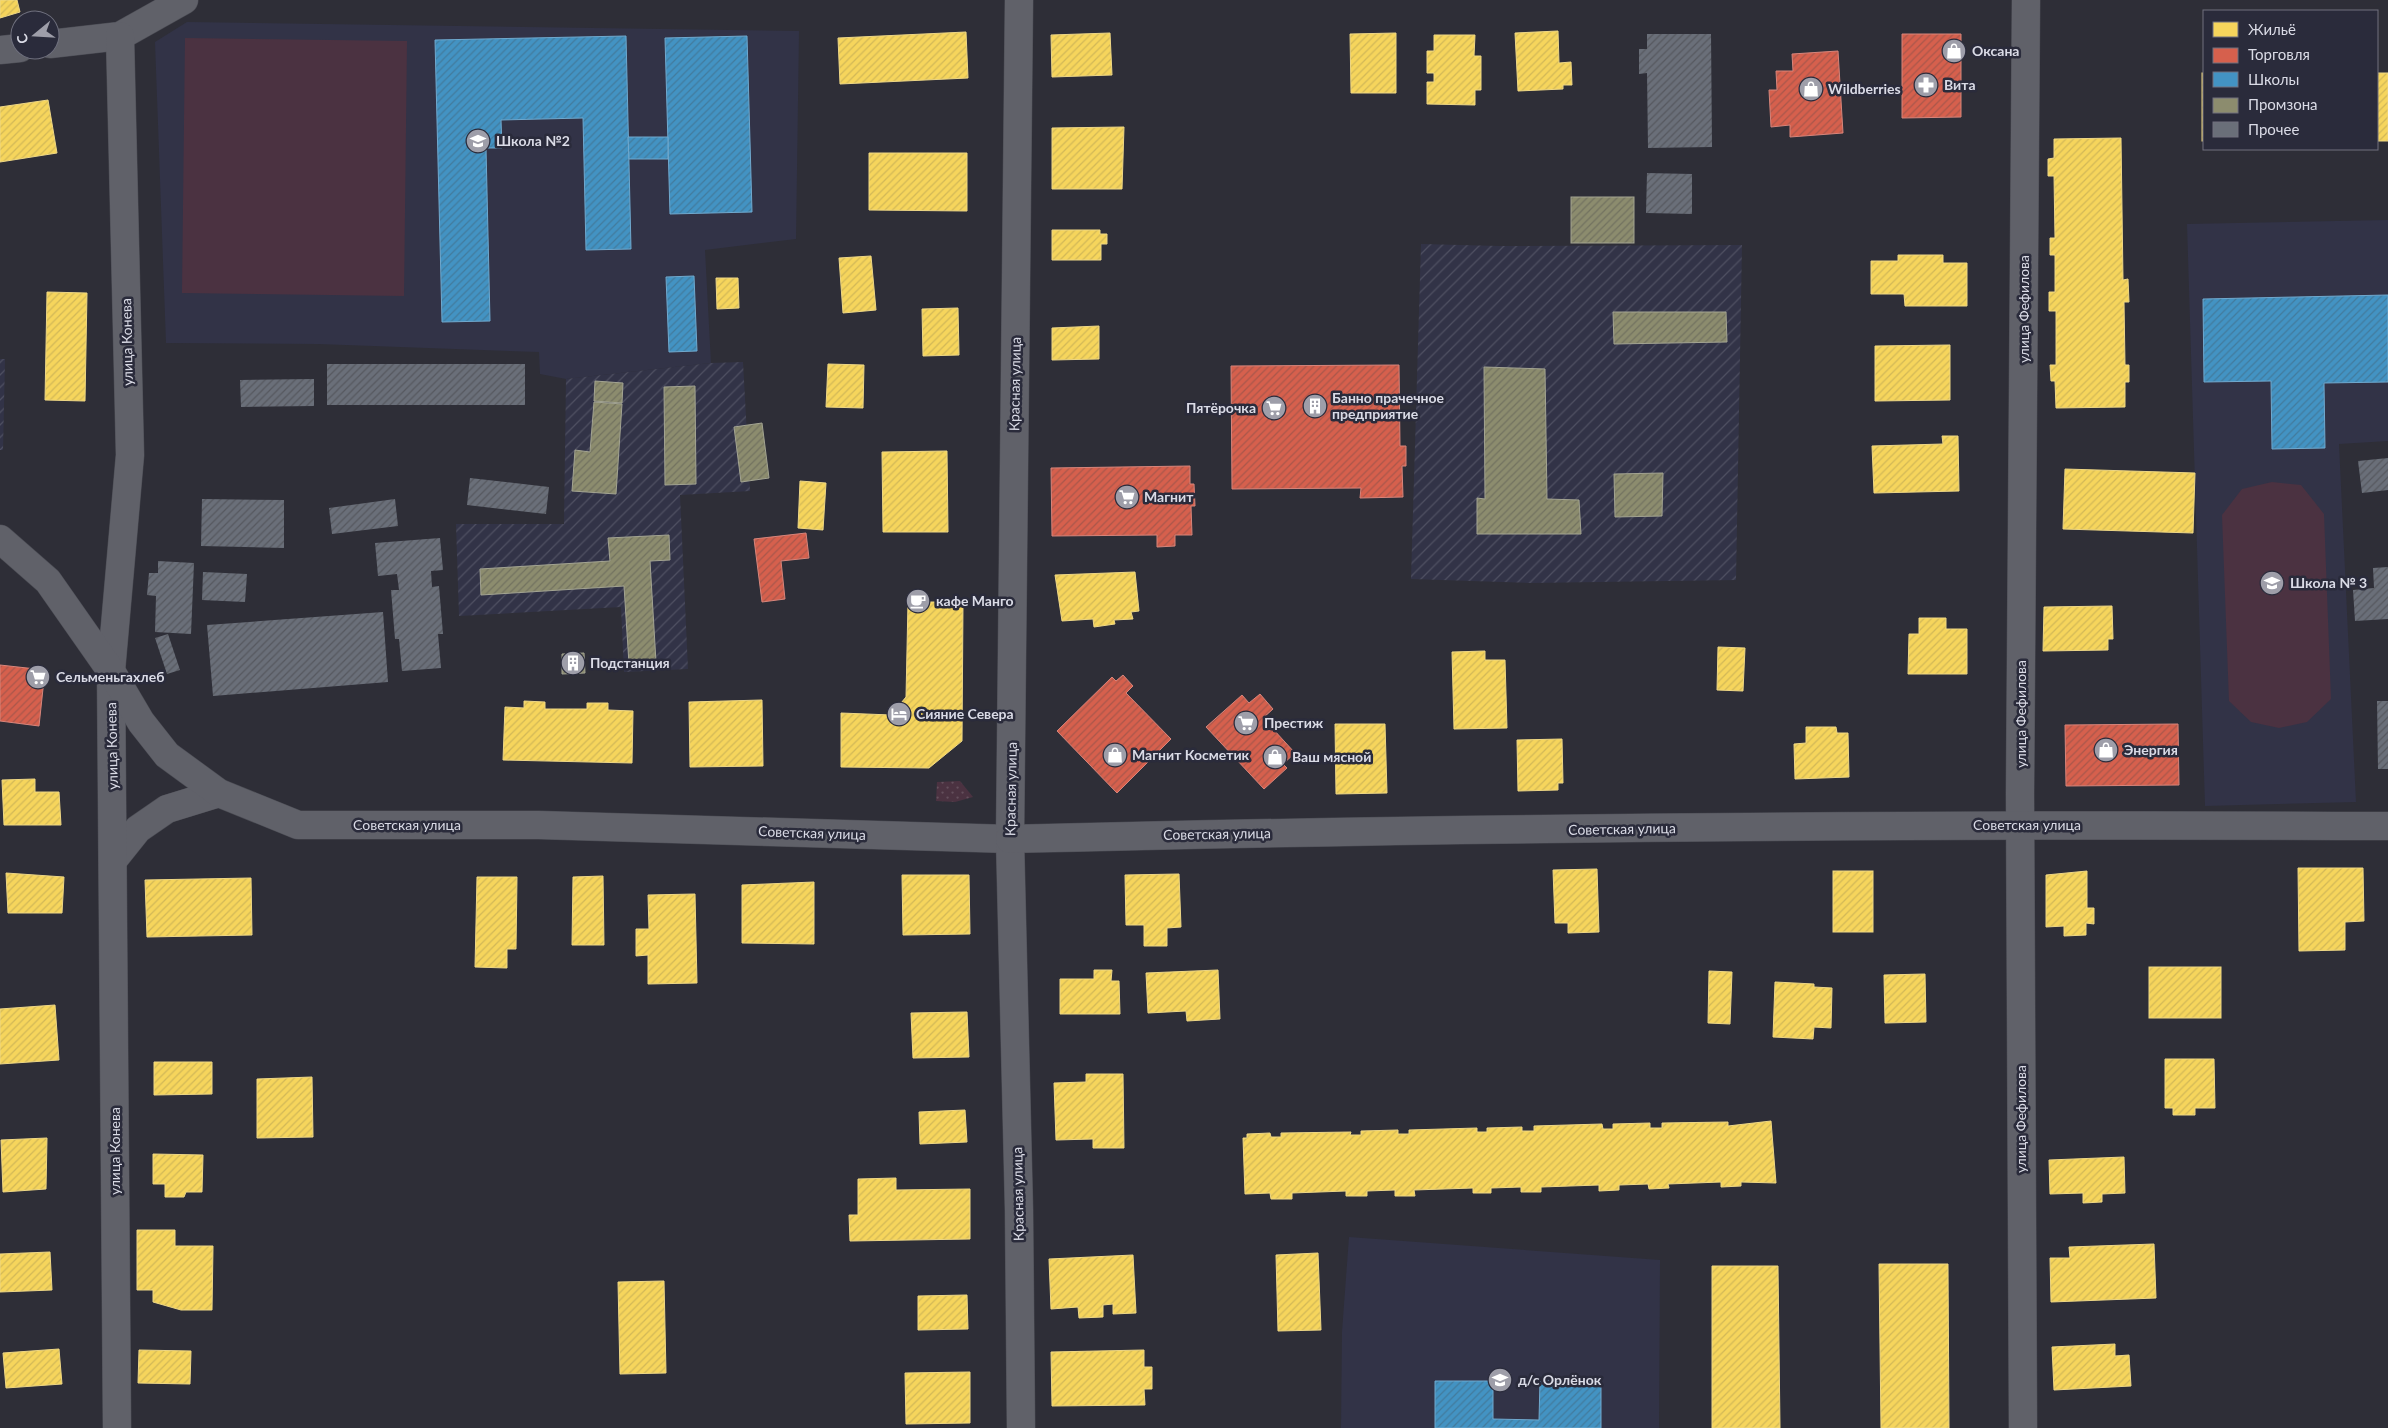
<svg xmlns="http://www.w3.org/2000/svg" width="2388" height="1428" font-family="Lato,sans-serif">
	<style>
		.built { fill: #323347 }
		.industrial { fill: url(#industrial-furrows) }
		.grass { fill: url(#grass-dots) }
		.pitch { fill: #4b3241 }
		.homes { fill: url(#homes-hatch); stroke: #eed785 }
		.shops { fill: url(#shops-hatch); stroke: #d7857b }
		.schools { fill: url(#schools-hatch); stroke: #70a9ce }
		.industry { fill: url(#industry-hatch); stroke: #a3a492 }
		.building { fill: url(#building-hatch) }
		.lines { fill: none; stroke-linecap: round; stroke-linejoin: round }
		.minor-casing { stroke: #4a4b53; stroke-width: 29 }
		.tertiary-casing { stroke: #4a4b53; stroke-width: 29 }
		.secondary-casing { stroke: #4a4b53; stroke-width: 29 }
		.minor { stroke: #606169; stroke-width: 28 }
		.tertiary { stroke: #606169; stroke-width: 28 }
		.secondary { stroke: #606169; stroke-width: 28 }
		.labels { text-anchor: middle; stroke-width: 5; stroke-linejoin: round; paint-order: stroke }
		.poi-label { font-size: 14px; font-weight: bold; fill: #dadbe6; stroke: #2a2b3b; text-anchor: start }
		.street-label { font-size: 14px; fill: #dadbe6; stroke: #2a2b3b }
	</style>
	<defs>
		<pattern id="industrial-furrows" width="10" height="10" patternUnits="userSpaceOnUse" patternTransform="scale(1.25)"><rect width="10" height="10" fill="#323347"/><path d="M-1 1l2-2M0 10L10 0M9 11l2-2" fill="none" stroke="#4f5062"/></pattern>
		<pattern id="grass-dots" width="8" height="8" patternUnits="userSpaceOnUse" patternTransform="scale(1.25)"><rect width="8" height="8" fill="#4b3241"/><path d="M2 2h.1M6 6h.1" fill="none" stroke="#644f5c" stroke-width="1.8" stroke-linecap="round"/></pattern>
		<pattern id="homes-hatch" width="6" height="6" patternUnits="userSpaceOnUse" patternTransform="scale(1.25)"><rect width="6" height="6" fill="#f6d55c"/><path d="M-1 1l2-2M0 6l6-6M5 7l2-2" fill="none" stroke="#d2b857"/></pattern>
		<pattern id="shops-hatch" width="6" height="6" patternUnits="userSpaceOnUse" patternTransform="scale(1.25)"><rect width="6" height="6" fill="#d6604d"/><path d="M-1 1l2-2M0 6l6-6M5 7l2-2" fill="none" stroke="#a9574b"/></pattern>
		<pattern id="schools-hatch" width="6" height="6" patternUnits="userSpaceOnUse" patternTransform="scale(1.25)"><rect width="6" height="6" fill="#4393c3"/><path d="M-1 1l2-2M0 6l6-6M5 7l2-2" fill="none" stroke="#427b9d"/></pattern>
		<pattern id="industry-hatch" width="6" height="6" patternUnits="userSpaceOnUse" patternTransform="scale(1.25)"><rect width="6" height="6" fill="#8c8c6e"/><path d="M-1 1l2-2M0 6l6-6M5 7l2-2" fill="none" stroke="#727260"/></pattern>
		<pattern id="building-hatch" width="6" height="6" patternUnits="userSpaceOnUse" patternTransform="scale(1.25)"><rect width="6" height="6" fill="#6a6f79"/><path d="M-1 1l2-2M0 6l6-6M5 7l2-2" fill="none" stroke="#56585f"/></pattern>
	</defs>
	<rect width="100%" height="100%" fill="#2e2e37"/>
	<g class="built">
		<polygon points="187,22 799,31 796,239 705,250 711,363 566,379 540,374 539,352 318,344 166,343 155,42"/>
		<polygon points="2388,220 2388,441 2339,444 2356,802 2205,806 2187,224"/>
		<polygon points="1349,1237 1660,1260 1659,1428 1341,1428 1342,1332"/>
	</g>
	<g class="industrial">
		<polygon points="1421,244 1499,246 1742,245 1736,580 1530,583 1411,579"/>
		<polygon points="0,359 5,359 3,450 0,450"/>
		<polygon points="743,362 750,491 680,495 688,669 624,672 621,607 459,616 456,524 564,524 566,379 711,363"/>
	</g>
	<polygon class="grass" points="960,781 973,797 955,802 936,801 937,782"/>
	<g class="pitch">
		<polygon points="185,38 407,41 404,296 182,293"/>
		<polygon points="2272,482 2301,485 2324,514 2331,699 2307,722 2279,728 2251,722 2229,701 2222,515 2242,489"/>
	</g>
	<g class="homes">
		<polygon points="0,0 17,0 20,12 0,18"/>
		<polygon points="1558,31 1559,63 1571,62 1572,85 1563,85 1563,89 1518,91 1515,33"/>
		<polygon points="966,32 968,78 840,84 838,38"/>
		<polygon points="1110,33 1112,75 1052,77 1051,35"/>
		<polygon points="1396,33 1396,93 1351,93 1350,34"/>
		<polygon points="1434,35 1475,35 1474,56 1481,56 1481,90 1475,90 1475,105 1427,104 1427,82 1434,82 1434,73 1427,73 1427,51 1434,51"/>
		<rect x="2202" y="73" width="2" height="68"/>
		<rect x="2377" y="73" width="11" height="68"/>
		<polygon points="48,100 57,153 0,162 0,107"/>
		<polygon points="1124,127 1122,189 1052,189 1052,128"/>
		<polygon points="2121,138 2123,280 2128,279 2129,302 2124,302 2125,365 2129,365 2129,382 2125,382 2125,407 2056,408 2055,381 2051,381 2050,365 2056,365 2056,311 2049,311 2049,292 2055,292 2055,255 2050,255 2050,238 2055,238 2054,176 2048,176 2048,159 2054,158 2054,139"/>
		<polygon points="869,153 967,153 967,211 869,210"/>
		<polygon points="1052,230 1100,230 1100,234 1107,234 1107,244 1101,244 1101,260 1052,260"/>
		<polygon points="1898,255 1943,255 1943,263 1967,263 1967,306 1905,306 1904,294 1871,294 1871,261 1898,261"/>
		<polygon points="871,256 876,310 843,313 839,258"/>
		<polygon points="716,278 738,278 739,308 717,309"/>
		<polygon points="47,292 87,293 85,401 45,400"/>
		<polygon points="958,308 959,355 923,356 922,309"/>
		<polygon points="1099,326 1099,359 1052,360 1052,328"/>
		<polygon points="1950,345 1950,400 1875,401 1875,346"/>
		<polygon points="828,364 864,365 863,408 826,407"/>
		<polygon points="1942,436 1958,436 1959,491 1874,493 1872,446 1943,444"/>
		<polygon points="947,451 948,532 883,532 882,452"/>
		<polygon points="2065,469 2195,473 2193,533 2063,529"/>
		<polygon points="800,481 826,483 823,530 798,528"/>
		<polygon points="1135,572 1139,611 1131,612 1133,619 1114,620 1115,624 1094,627 1093,619 1062,621 1055,575"/>
		<polygon points="908,602 963,602 962,741 929,768 841,767 841,713 891,715 906,697"/>
		<polygon points="2112,606 2113,639 2108,639 2108,650 2043,651 2044,607"/>
		<polygon points="1919,618 1946,618 1946,629 1967,629 1967,674 1908,674 1909,634 1919,634"/>
		<polygon points="1718,647 1745,648 1743,691 1717,690"/>
		<polygon points="1485,651 1485,660 1505,660 1507,728 1454,729 1452,652"/>
		<polygon points="762,700 763,766 690,767 689,702"/>
		<polygon points="524,701 545,702 545,709 587,709 587,703 608,703 608,710 633,711 632,763 503,760 505,707 524,708"/>
		<polygon points="1335,724 1385,724 1387,793 1336,794"/>
		<polygon points="1806,727 1836,727 1837,733 1848,733 1849,777 1795,779 1794,744 1806,743"/>
		<polygon points="1562,739 1563,783 1558,783 1558,790 1518,791 1517,740"/>
		<polygon points="35,779 35,792 59,792 61,825 4,825 2,780"/>
		<polygon points="2298,868 2363,868 2364,921 2345,922 2345,950 2299,951"/>
		<polygon points="1597,869 1599,932 1568,933 1568,923 1555,923 1553,870"/>
		<rect x="1833" y="871" width="40" height="61"/>
		<polygon points="2087,871 2087,908 2094,908 2094,924 2086,923 2086,935 2064,936 2064,926 2046,927 2046,875"/>
		<polygon points="6,873 64,877 62,913 8,913"/>
		<polygon points="1179,874 1181,927 1167,928 1167,946 1144,946 1144,925 1126,925 1125,875"/>
		<polygon points="902,875 969,875 970,934 903,935"/>
		<polygon points="603,876 604,945 572,945 573,877"/>
		<polygon points="477,877 517,877 516,949 507,949 507,968 475,967"/>
		<polygon points="251,878 252,935 147,937 145,880"/>
		<polygon points="814,882 814,944 742,943 742,885"/>
		<polygon points="695,894 697,983 648,984 648,955 636,956 636,929 649,929 648,895"/>
		<rect x="2149" y="967" width="72" height="51"/>
		<polygon points="1094,970 1112,970 1111,981 1119,981 1120,1014 1060,1014 1060,979 1094,979"/>
		<polygon points="1218,970 1220,1019 1187,1021 1186,1011 1148,1013 1146,973"/>
		<polygon points="1709,971 1732,972 1730,1024 1708,1023"/>
		<polygon points="1925,974 1926,1022 1885,1023 1884,975"/>
		<polygon points="1775,982 1814,984 1814,987 1832,988 1831,1028 1814,1027 1813,1039 1773,1037"/>
		<polygon points="55,1005 59,1060 0,1064 0,1009"/>
		<polygon points="967,1012 969,1057 913,1058 911,1013"/>
		<polygon points="2165,1059 2214,1059 2215,1108 2195,1108 2195,1115 2173,1115 2173,1108 2165,1108"/>
		<polygon points="154,1062 212,1062 212,1094 154,1095"/>
		<polygon points="1086,1074 1123,1074 1124,1148 1093,1148 1093,1139 1056,1140 1054,1083 1086,1082"/>
		<polygon points="312,1077 313,1137 257,1138 257,1079"/>
		<polygon points="965,1110 967,1142 920,1144 919,1112"/>
		<polygon points="1771,1121 1776,1183 1741,1182 1741,1186 1721,1187 1721,1182 1668,1184 1669,1188 1649,1189 1648,1184 1619,1185 1619,1190 1599,1191 1599,1185 1541,1187 1541,1192 1521,1192 1521,1187 1491,1188 1491,1193 1473,1193 1473,1188 1414,1190 1415,1196 1395,1196 1395,1190 1367,1191 1367,1196 1346,1196 1346,1191 1292,1193 1292,1199 1271,1199 1270,1193 1245,1194 1243,1138 1247,1138 1247,1134 1270,1133 1271,1137 1281,1137 1281,1133 1351,1132 1350,1135 1361,1135 1361,1131 1398,1130 1398,1134 1409,1134 1409,1130 1477,1128 1477,1132 1487,1132 1487,1128 1522,1127 1522,1131 1534,1131 1534,1126 1602,1124 1603,1129 1613,1129 1613,1124 1650,1123 1650,1128 1662,1128 1662,1123 1728,1122 1728,1126"/>
		<polygon points="47,1138 46,1189 3,1192 1,1140"/>
		<polygon points="153,1154 203,1155 202,1192 186,1192 184,1197 165,1197 165,1184 153,1184"/>
		<polygon points="2124,1157 2125,1193 2102,1194 2102,1202 2083,1203 2083,1193 2050,1194 2049,1160"/>
		<polygon points="896,1178 896,1190 970,1189 970,1239 850,1241 849,1215 858,1215 858,1179"/>
		<polygon points="137,1230 175,1230 175,1246 213,1246 212,1310 181,1310 153,1302 153,1290 137,1290"/>
		<polygon points="2154,1244 2156,1298 2051,1302 2050,1258 2070,1258 2069,1247"/>
		<polygon points="50,1252 52,1290 0,1292 0,1254"/>
		<polygon points="1318,1253 1321,1330 1278,1331 1276,1255"/>
		<polygon points="1133,1255 1136,1313 1113,1314 1113,1304 1103,1305 1103,1317 1079,1318 1078,1307 1051,1309 1049,1259"/>
		<polygon points="1879,1264 1948,1264 1949,1428 1881,1428"/>
		<polygon points="1712,1266 1778,1266 1780,1428 1712,1428"/>
		<polygon points="664,1281 666,1373 620,1374 618,1282"/>
		<polygon points="967,1295 968,1329 918,1330 918,1296"/>
		<polygon points="2115,1344 2115,1356 2129,1355 2131,1386 2054,1390 2052,1347"/>
		<polygon points="59,1349 62,1384 6,1388 3,1353"/>
		<polygon points="139,1350 191,1351 190,1384 138,1383"/>
		<polygon points="1144,1350 1144,1367 1152,1367 1152,1389 1144,1389 1145,1405 1052,1406 1051,1352"/>
		<polygon points="970,1372 970,1423 906,1424 905,1373"/>
	</g>
	<g class="shops">
		<polygon points="1902,34 1961,34 1961,117 1902,118"/>
		<polygon points="1838,51 1843,133 1790,137 1790,125 1771,127 1769,90 1777,90 1776,71 1793,71 1792,54"/>
		<polygon points="1399,365 1400,446 1406,446 1406,466 1402,466 1403,497 1360,498 1361,488 1232,489 1231,366"/>
		<polygon points="1190,466 1190,484 1194,484 1195,506 1191,506 1192,535 1175,535 1175,546 1157,547 1157,535 1052,536 1051,468"/>
		<polygon points="806,533 809,558 781,561 785,599 762,602 754,539"/>
		<polygon points="0,665 45,670 39,726 0,721"/>
		<polygon points="1123,675 1133,686 1126,693 1171,739 1117,793 1057,731 1112,677 1116,681"/>
		<polygon points="1260,694 1273,709 1263,718 1295,753 1283,764 1287,768 1264,789 1206,727 1242,695 1249,703"/>
		<polygon points="2178,724 2179,785 2066,786 2065,725"/>
	</g>
	<g class="schools">
		<polygon points="626,36 631,249 586,250 583,118 501,120 502,148 486,148 490,321 442,322 435,40"/>
		<polygon points="747,36 752,212 670,214 665,38"/>
		<polygon points="628,137 668,137 668,159 629,159"/>
		<polygon points="694,276 697,351 669,352 666,277"/>
		<polygon points="2388,295 2388,382 2324,383 2325,448 2272,449 2271,381 2204,382 2203,299"/>
		<polygon points="1435,1381 1493,1381 1493,1419 1539,1420 1540,1381 1601,1381 1601,1428 1435,1428"/>
	</g>
	<g class="industry">
		<rect x="1571" y="197" width="63" height="46"/>
		<polygon points="1613,312 1726,312 1727,342 1614,344"/>
		<polygon points="1484,367 1545,369 1547,499 1579,500 1581,534 1477,534 1477,498 1485,499"/>
		<polygon points="595,381 623,383 622,403 594,401"/>
		<polygon points="695,386 696,484 665,485 664,387"/>
		<polygon points="594,402 622,404 616,494 572,491 575,450 590,452"/>
		<polygon points="762,423 769,478 741,482 734,427"/>
		<polygon points="1663,473 1662,516 1615,517 1614,474"/>
		<polygon points="669,535 670,560 650,561 656,662 629,664 624,586 481,595 480,569 610,561 608,538"/>
		<polygon points="584,653 585,673 562,674 562,654"/>
	</g>
	<g class="building">
		<polygon points="1647,34 1711,34 1712,147 1648,148 1647,73 1639,74 1639,49 1647,49"/>
		<polygon points="1647,173 1692,174 1692,214 1646,213"/>
		<rect x="327" y="364" width="198" height="41"/>
		<polygon points="314,379 314,406 241,407 240,380"/>
		<polygon points="2388,458 2388,490 2362,493 2358,461"/>
		<polygon points="470,478 549,487 546,514 467,505"/>
		<polygon points="202,499 284,500 284,548 201,546"/>
		<polygon points="395,499 398,526 332,534 329,508"/>
		<polygon points="440,538 443,570 431,571 432,587 439,586 443,634 438,634 441,668 402,671 399,639 395,639 391,590 399,590 397,574 378,576 375,543"/>
		<polygon points="158,561 194,563 191,634 155,632 156,596 147,595 149,573 158,573"/>
		<polygon points="2388,567 2388,619 2355,621 2353,590 2374,588 2373,568"/>
		<polygon points="203,572 247,574 245,602 202,600"/>
		<polygon points="383,612 388,682 213,696 207,625"/>
		<polygon points="168,634 180,670 167,674 155,638"/>
		<polygon points="2377,701 2388,701 2388,769 2378,769"/>
	</g>
	<g class="lines">
		<g class="minor-casing">
			<g id="minor">
				<polyline points="50,44 120,36 184,0"/>
				<polyline points="0,50 20,48"/>
				<polyline points="114,859 138,829 167,809 219,793"/>
				<polyline points="117,1428 111,671 130,455 120,36"/>
			</g>
		</g>
		<g class="tertiary-casing">
			<g id="tertiary">
				<polyline points="0,539 48,581 111,671 141,722 167,755 219,793 298,825 539,825 1010,839"/>
				<polyline points="2023,1428 2020,794 2026,0"/>
			</g>
		</g>
		<g class="secondary-casing">
			<g id="secondary">
				<polyline points="1019,0 1010,839 1019,1210 1021,1428"/>
				<path d="M1010 839C1469 827 1929 824 2388 826"/>
			</g>
		</g>
		<use href="#minor" class="minor"/>
		<use href="#tertiary" class="tertiary"/>
		<use href="#secondary" class="secondary"/>
	</g>
	<defs>
		<g id="shop-disc" transform="scale(1.25)"><circle r="9.5" fill="#9e9ea9" stroke="#2a2b3b"/><path d="M-5-2.5h2.3a2.7 3.5 0 0 1 5.4 0H5L5.5 6h-11ZM-1.5-2.5h3a1.5 2.3 0 0 0-3 0Z" fill="#fff"/></g>
		<g id="pharmacy-disc" transform="scale(1.25)"><circle r="9.5" fill="#9e9ea9" stroke="#2a2b3b"/><path d="M-2-6h4v4h4v4h-4v4h-4v-4h-4v-4h4Z" fill="#fff"/></g>
		<g id="school-disc" transform="scale(1.25)"><circle r="9.5" fill="#9e9ea9" stroke="#2a2b3b"/><path d="M0-5L7-2L0 1L-7-2ZM-4 1L0 2.5L4 1V4Q0 6-4 4Z" fill="#fff"/></g>
		<g id="building-disc" transform="scale(1.25)"><circle r="9.5" fill="#9e9ea9" stroke="#2a2b3b"/><path d="M-4-6H4V6H1V3H-1V6H-4ZM-2.5-4.3h1.7v1.8h-1.7ZM.8-4.3h1.7v1.8H.8ZM-2.5-1h1.7V.8h-1.7ZM.8-1h1.7V.8H.8Z" fill="#fff"/></g>
		<g id="supermarket-disc" transform="scale(1.25)"><circle r="9.5" fill="#9e9ea9" stroke="#2a2b3b"/><path d="M-6-5.5h2.5l.6 2H6L4.5 2H-2.5L-4.4-4H-6ZM-1.5 3.2a1.3 1.3 0 1 0 .1 0ZM3 3.2a1.3 1.3 0 1 0 .1 0Z" fill="#fff"/></g>
		<g id="cafe-disc" transform="scale(1.25)"><circle r="9.5" fill="#9e9ea9" stroke="#2a2b3b"/><path d="M-5.5-4.5H6V0H3Q3 3.5 0 3.5H-2.5Q-5.5 3.5-5.5 0ZM3-3.2v2h1.7v-2ZM-6 4.5H4V6H-6Z" fill="#fff"/></g>
		<g id="hotel-disc" transform="scale(1.25)"><circle r="9.5" fill="#9e9ea9" stroke="#2a2b3b"/><path d="M-6-4.5h1.5V1H6V5H4.5V3h-9V5H-6ZM-4 0a1.8 1.8 0 1 1 3.6 0ZM.5 0V-2.5h3Q6-2.5 6 0Z" fill="#fff"/></g>
	</defs>
	<g fill-rule="evenodd">
		<use href="#shop-disc" x="1954" y="51"/>
		<use href="#pharmacy-disc" x="1926" y="85"/>
		<use href="#shop-disc" x="1811" y="89"/>
		<use href="#school-disc" x="478" y="141"/>
		<use href="#building-disc" x="1315" y="406"/>
		<use href="#supermarket-disc" x="1274" y="408"/>
		<use href="#supermarket-disc" x="1127" y="497"/>
		<use href="#school-disc" x="2272" y="583"/>
		<use href="#cafe-disc" x="918" y="601"/>
		<use href="#building-disc" x="573" y="663"/>
		<use href="#supermarket-disc" x="38" y="677"/>
		<use href="#hotel-disc" x="899" y="714"/>
		<use href="#supermarket-disc" x="1246" y="723"/>
		<use href="#shop-disc" x="2106" y="750"/>
		<use href="#shop-disc" x="1115" y="755"/>
		<use href="#shop-disc" x="1275" y="757"/>
		<use href="#school-disc" x="1500" y="1380"/>
	</g>
	<g class="labels">
		<g class="poi-label">
			<text x="1972" y="56">Оксана</text>
			<text x="1944" y="90">Вита</text>
			<text x="1828" y="94">Wildberries</text>
			<text x="496" y="146">Школа №2</text>
			<text x="1332" y="403">Банно прачечное<tspan x="1332" dy="16">предприятие</tspan></text>
			<text x="1256" y="413" text-anchor="end">Пятёрочка</text>
			<text x="1144" y="502">Магнит</text>
			<text x="2290" y="588">Школа № 3</text>
			<text x="936" y="606">кафе Манго</text>
			<text x="590" y="668">Подстанция</text>
			<text x="56" y="682">Сельменьгахлеб</text>
			<text x="916" y="719">Сияние Севера</text>
			<text x="1264" y="728">Престиж</text>
			<text x="2124" y="755">Энергия</text>
			<text x="1132" y="760">Магнит Косметик</text>
			<text x="1292" y="762">Ваш мясной</text>
			<text x="1518" y="1385">д/с Орлёнок</text>
		</g>
		<g class="street-label">
			<text transform="translate(2024 309) rotate(-90)" y="5">улица Фефилова</text>
			<text transform="translate(127 342) rotate(-91)" y="5">улица Конева</text>
			<text transform="translate(1015 384) rotate(-89)" y="5">Красная улица</text>
			<text transform="translate(2021 714) rotate(-90)" y="5">улица Фефилова</text>
			<text transform="translate(112 746) rotate(-91)" y="5">улица Конева</text>
			<text transform="translate(1011 789) rotate(-89)" y="5">Красная улица</text>
			<text x="407" y="830">Советская улица</text>
			<text x="2027" y="830">Советская улица</text>
			<text transform="translate(1622 829) rotate(-1)" y="5">Советская улица</text>
			<text transform="translate(812 833) rotate(2)" y="5">Советская улица</text>
			<text transform="translate(1217 834) rotate(-1)" y="5">Советская улица</text>
			<text transform="translate(2021 1119) rotate(-90)" y="5">улица Фефилова</text>
			<text transform="translate(115 1151) rotate(-90)" y="5">улица Конева</text>
			<text transform="translate(1018 1194) rotate(-91)" y="5">Красная улица</text>
		</g>
	</g>
	<rect x="2203" y="10" width="175" height="140" fill="#2a2b3b" stroke="#70717f"/>
	<rect x="2213" y="22" width="25" height="15" fill="#f6d55c" stroke="#70717f"/>
	<text x="2248" y="35" font-size="15" fill="#dadbe6">Жильё</text>
	<rect x="2213" y="48" width="25" height="15" fill="#d6604d" stroke="#70717f"/>
	<text x="2248" y="60" font-size="15" fill="#dadbe6">Торговля</text>
	<rect x="2213" y="72" width="25" height="15" fill="#4393c3" stroke="#70717f"/>
	<text x="2248" y="85" font-size="15" fill="#dadbe6">Школы</text>
	<rect x="2213" y="98" width="25" height="15" fill="#8c8c6e" stroke="#70717f"/>
	<text x="2248" y="110" font-size="15" fill="#dadbe6">Промзона</text>
	<rect x="2213" y="122" width="25" height="15" fill="#6a6f79" stroke="#70717f"/>
	<text x="2248" y="135" font-size="15" fill="#dadbe6">Прочее</text>
	<g transform="translate(35 35) rotate(252)"><circle r="24" fill="#2a2b3b" stroke="#70717f"/>
	<path d="M0-4L9 19L0 12L-9 19Z" fill="#9e9ea9"/>
	<text y="-8" font-size="14" font-weight="bold" text-anchor="middle" fill="#dadbe6">С</text>
	</g>
</svg>
